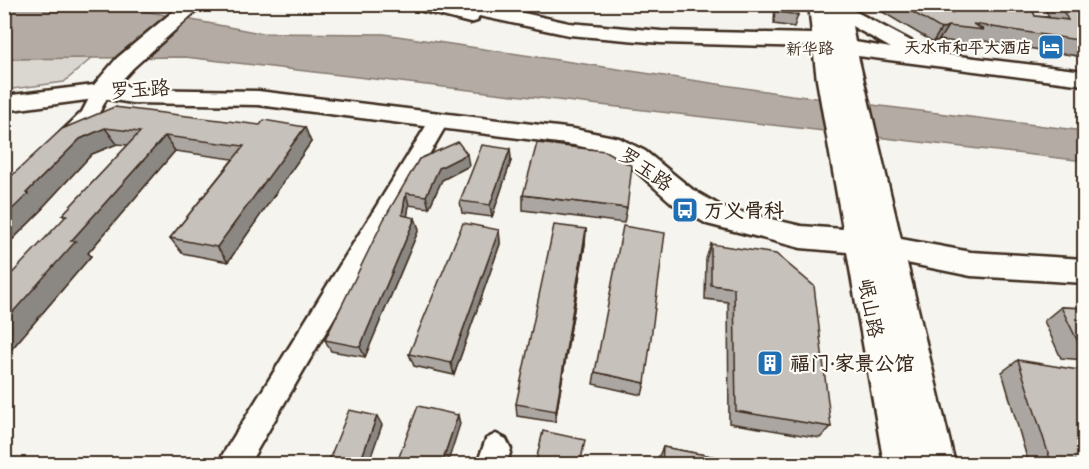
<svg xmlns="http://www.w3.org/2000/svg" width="1089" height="469" font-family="Dekko,'LXGW WenKai TC',sans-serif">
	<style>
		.green { fill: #dad6d0; stroke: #8a8077; stroke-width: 1.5 }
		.water { fill: #b4aca4; stroke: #84786e; stroke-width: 1.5 }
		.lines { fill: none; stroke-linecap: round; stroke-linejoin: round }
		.minor-casing { stroke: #3b2a1e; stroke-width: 5 }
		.major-casing { stroke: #3b2a1e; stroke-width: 5 }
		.minor { fill: #fdfcf7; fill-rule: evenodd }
		.major { fill: #fdfcf7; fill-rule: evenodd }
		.wall { fill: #aba6a1; stroke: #3b2a1e; stroke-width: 1.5 }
		.shaded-wall { fill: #8b8783; stroke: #3b2a1e; stroke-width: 1.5 }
		.building { fill: #c7c1bb; stroke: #3b2a1e; stroke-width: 1.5 }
		.labels { text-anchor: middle; stroke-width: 4.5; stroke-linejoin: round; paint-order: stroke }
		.far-poi-label { font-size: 16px; font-weight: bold; fill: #3b2a1e; stroke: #fdfcf7; text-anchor: end }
		.far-street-label { font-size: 16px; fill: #3b2a1e; stroke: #fdfcf7 }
		.street-label { font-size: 20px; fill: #3b2a1e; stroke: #fdfcf7 }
		.poi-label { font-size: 20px; font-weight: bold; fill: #3b2a1e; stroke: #fdfcf7; text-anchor: start }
	</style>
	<rect width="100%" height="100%" fill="#f5f4ee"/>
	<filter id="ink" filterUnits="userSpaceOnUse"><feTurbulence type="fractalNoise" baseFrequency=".0167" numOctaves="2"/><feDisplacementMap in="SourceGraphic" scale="12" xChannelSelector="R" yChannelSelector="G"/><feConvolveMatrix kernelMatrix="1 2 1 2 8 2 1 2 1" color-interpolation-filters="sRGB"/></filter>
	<g filter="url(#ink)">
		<polygon class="green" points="93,57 64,82 5,90 5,59"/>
		<polygon class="water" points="5,5 113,5 260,33 384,34 791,95 1084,131 1084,161 185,57 5,59"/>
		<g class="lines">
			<g class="minor-casing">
				<g id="minor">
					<path d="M101 85 107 87 110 91C102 109 82 151 58 145L55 140 58 135 82 112 95 87Z"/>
					<polygon points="438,116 445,118 448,122 249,464 218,464 223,454 431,118"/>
					<polygon points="496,434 506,439 511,449 507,464 477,464 486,439"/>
				</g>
			</g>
			<g class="major-casing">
				<path id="major" d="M182 4H204L133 68 120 82 132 89 258 91 574 129 619 138 645 151 693 190 724 208 801 226 843 229 817 80 813 47 661 43 569 35 479 16 477 21 470 23 411 8 409 4H483L569 23 661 31 812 34 809 4H829L832 28 829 4H849V8L922 47 925 52 1084 71V85L858 56 901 239 971 252 1084 259V283L971 276 907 263 955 464H884L847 252 801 248 707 224 673 204 627 163 603 151 574 145 258 105 132 103 102 98 4 111V96L94 85 117 58ZM852 26 891 48 855 42Z"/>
			</g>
			<use href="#minor" class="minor"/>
			<use href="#major" class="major"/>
		</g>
		<g class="wall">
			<polygon points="775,4 799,4 798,15 794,27 774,24"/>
			<polygon points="869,4 1030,4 1035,16 1049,17 1042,4 1084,4 1084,57 978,40 975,44 939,40 933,42"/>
			<polygon points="114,107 311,142 228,262 182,253 170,238 233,159 175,151 88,253 91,256 4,358 65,217 62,215 128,145 117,144 92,154 42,208 43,209 4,248"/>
			<polygon points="510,149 511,161 492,217 462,213 460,201"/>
			<polygon points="419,159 469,166 442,180 429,208 409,205 407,216 419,229 365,357 331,351 325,340"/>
			<polygon points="523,195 627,208 624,223 523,210"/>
			<polygon points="586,229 585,244 555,422 517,416 516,404"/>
			<polygon points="499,230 500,244 454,375 414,366 409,354"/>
			<polygon points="711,244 831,427 820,438 729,423 728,302 705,299 706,259"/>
			<polygon points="1061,307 1084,308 1084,360 1061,358 1044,321"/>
			<polygon points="1018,360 1084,465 1029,465 1002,372"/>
			<polygon points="595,372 645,383 642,395 593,384"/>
			<polygon points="663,447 759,465 658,465 658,458"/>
		</g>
		<g class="shaded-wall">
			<polygon points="948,26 939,40 933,42 941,29"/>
			<polygon points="305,127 311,142 228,262 217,247"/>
			<polygon points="105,128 117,144 92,154 42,208 43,209 4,248 4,217 26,193 80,139"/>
			<polygon points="165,136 175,151 88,253 91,256 4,358 4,322 71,241"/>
			<polygon points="4,145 9,149 4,153"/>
			<polygon points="510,149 511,161 492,217 490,205"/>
			<polygon points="467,154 469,166 442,180 429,208 426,196 439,168"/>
			<polygon points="406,193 409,205 406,227 402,215"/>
			<polygon points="415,218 419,229 365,357 360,347"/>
			<polygon points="586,229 585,244 555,422 556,411"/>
			<polygon points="499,230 500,244 454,375 451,363"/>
			<polygon points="458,415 460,424 447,465 441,465"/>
			<polygon points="377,416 382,425 368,465 359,465"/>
		</g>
		<g class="building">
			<polygon points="778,4 799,4 798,15 778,12"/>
			<polygon points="899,4 938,4 952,12 949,4 1030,4 1035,16 1068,20 1059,4 1084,4 1084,11 1083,11 1084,13 1084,41 973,24 984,30 948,26 941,29"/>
			<polygon points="114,107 260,125 264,120 305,127 217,247 170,238 244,146 165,136 71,241 76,241 4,322 4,282 67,215 62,215 140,132 105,128 80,139 26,193 28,194 4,217 4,183 62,129"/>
			<polygon points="458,142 467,154 439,168 426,196 406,193 402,215 415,218 360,347 325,340 384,219 419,159"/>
			<polygon points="537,143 605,151 632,166 627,208 523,195"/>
			<polygon points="482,145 510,149 490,205 460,201"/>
			<polygon points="463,223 499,230 451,363 409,354"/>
			<polygon points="554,225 586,229 556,411 516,404"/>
			<polygon points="623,226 665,233 645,383 595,372"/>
			<polygon points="711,244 776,254 814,286 831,427 736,411 734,288 711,285"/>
			<polygon points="1061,307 1084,308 1084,346 1080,346"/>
			<polygon points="1018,360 1084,371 1084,465 1052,465"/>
			<polygon points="418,406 458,415 441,465 396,465"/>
			<polygon points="349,410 377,416 359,465 327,465"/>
			<polygon points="543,431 585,440 580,465 535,465"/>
			<polygon points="663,447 759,465 662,465"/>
		</g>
	</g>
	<defs>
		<g id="hotel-square" transform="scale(1.35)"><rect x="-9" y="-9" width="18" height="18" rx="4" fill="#1f6fb2" stroke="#fdfcf7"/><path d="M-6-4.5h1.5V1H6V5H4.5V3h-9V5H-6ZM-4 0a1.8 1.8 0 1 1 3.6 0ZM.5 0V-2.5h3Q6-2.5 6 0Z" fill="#fff"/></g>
		<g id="bus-square" transform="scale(1.35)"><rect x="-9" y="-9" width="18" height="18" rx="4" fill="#1f6fb2" stroke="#fdfcf7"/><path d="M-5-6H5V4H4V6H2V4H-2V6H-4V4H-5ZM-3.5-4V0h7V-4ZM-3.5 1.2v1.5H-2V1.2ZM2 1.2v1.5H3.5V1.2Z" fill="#fff"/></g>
		<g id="building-square" transform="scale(1.35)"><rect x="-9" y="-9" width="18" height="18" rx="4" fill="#1f6fb2" stroke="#fdfcf7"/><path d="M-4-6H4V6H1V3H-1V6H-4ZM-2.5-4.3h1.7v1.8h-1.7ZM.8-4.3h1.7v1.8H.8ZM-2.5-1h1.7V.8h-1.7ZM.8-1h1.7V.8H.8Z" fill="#fff"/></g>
	</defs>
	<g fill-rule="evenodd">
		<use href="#hotel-square" x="1051" y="47"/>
		<use href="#bus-square" x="685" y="210"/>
		<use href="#building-square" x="770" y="363"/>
	</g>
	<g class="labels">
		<g class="far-poi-label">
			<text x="1032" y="53">天水市和平大酒店</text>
		</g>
		<g class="far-street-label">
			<text transform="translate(810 48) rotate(-1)" y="6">新华路</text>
		</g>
		<g class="street-label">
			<text transform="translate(140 89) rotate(-4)" y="7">罗玉路</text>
			<text transform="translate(646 169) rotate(35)" y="7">罗玉路</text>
			<text transform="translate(871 308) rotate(79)" y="7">岷山路</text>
		</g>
		<g class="poi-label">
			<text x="704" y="217">万义骨科</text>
			<text x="790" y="370">福门·家景公馆</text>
		</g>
	</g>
	<rect width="1089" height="469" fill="none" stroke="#fdfcf7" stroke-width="24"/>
	<rect x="12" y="12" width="1065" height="445" fill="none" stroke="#3b2a1e" stroke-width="2" filter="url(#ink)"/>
</svg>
